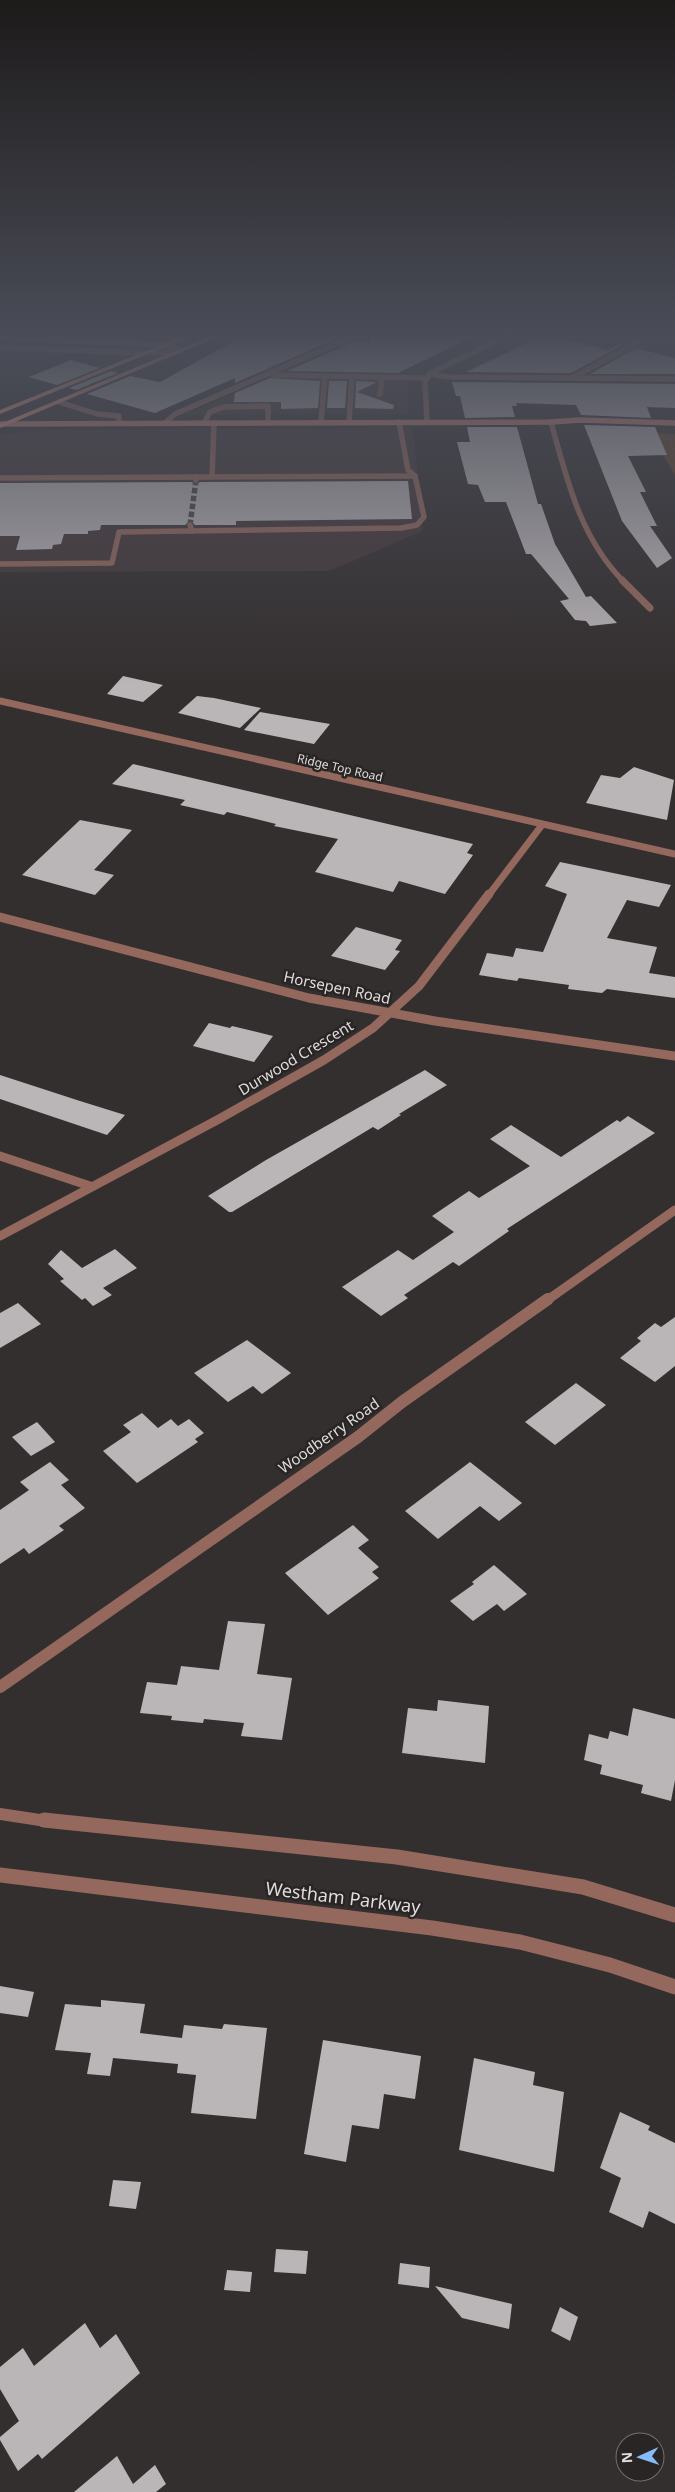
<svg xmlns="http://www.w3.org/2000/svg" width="675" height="2492" font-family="'Noto Sans',sans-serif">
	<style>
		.built { fill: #443839 }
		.green { fill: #634329 }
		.building { fill: #bab5b7 }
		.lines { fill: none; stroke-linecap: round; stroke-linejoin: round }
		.pedestrian-tunnel { stroke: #4e4949; stroke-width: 5.5; stroke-dasharray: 5.5 2.5; stroke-linecap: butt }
		.path { stroke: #7b7777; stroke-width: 2; stroke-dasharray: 0.5 2; stroke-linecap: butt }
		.service { stroke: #94685c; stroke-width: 5.5 }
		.pedestrian { stroke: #94685c; stroke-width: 5.5 }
		.minor-far4 { stroke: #94685c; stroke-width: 5.5 }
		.minor-far3 { stroke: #94685c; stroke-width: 7 }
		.minor-far2 { stroke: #94685c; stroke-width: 9 }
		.minor-far1 { stroke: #94685c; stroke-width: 12 }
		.minor { stroke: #94685c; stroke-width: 15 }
		.secondary { stroke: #cc8673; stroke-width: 5.5 }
		.primary { fill: #f79d84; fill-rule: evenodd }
		.labels { text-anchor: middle; stroke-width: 5; stroke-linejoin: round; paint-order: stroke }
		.far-street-label { font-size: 12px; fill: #dfdcdc; stroke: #2a2525 }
		.street-label { font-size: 15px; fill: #dfdcdc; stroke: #2a2525 }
		.near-street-label { font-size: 18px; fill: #dfdcdc; stroke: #2a2525 }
	</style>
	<rect width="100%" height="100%" fill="#342f2f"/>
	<g class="built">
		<polygon points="269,379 408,379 407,414 184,415"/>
		<polygon points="413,427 423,531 329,571 0,572 0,435 33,430"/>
	</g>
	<polygon class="green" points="650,433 675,434 675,475"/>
	<g class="building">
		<polygon points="243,336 342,336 235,383 235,378 155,413 87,394 130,376 160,382"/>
		<polygon points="371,336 474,336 398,373 287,371 358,340 370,343"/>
		<polygon points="542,336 553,336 608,350 619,344 623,345 571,373 466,372"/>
		<polygon points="636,348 675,358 675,374 590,374"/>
		<polygon points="71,360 100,368 57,385 29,377"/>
		<polygon points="111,371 118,373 76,390 69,388"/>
		<polygon points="270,378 320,381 318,408 281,409 281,402 234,402 235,393"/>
		<polygon points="329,381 347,381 345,408 327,408"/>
		<polygon points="356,381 377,382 357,392 394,405 393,409 355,408"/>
		<polygon points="452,382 675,384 675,408 647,407 651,418 581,415 576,405 516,403 517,406 512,406 515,417 465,418 460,396 456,396"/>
		<polygon points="584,425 655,427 667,455 628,456 646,492 640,492 657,526 650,526 672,558 657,568 622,521"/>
		<polygon points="467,427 517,427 538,504 541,504 555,544 586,597 591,596 617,623 590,626 586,621 575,620 560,601 569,599 531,554 526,554 506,502 485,502 478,485 468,484 457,442 470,442"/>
		<polygon points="408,481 412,519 236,521 236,525 195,525 190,520 185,525 101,525 100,530 88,531 88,534 64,534 61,544 53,545 52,549 16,550 20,536 0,536 0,483 192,482 196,485 200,482"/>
		<polygon points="123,676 163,685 143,702 107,694"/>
		<polygon points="197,696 214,698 261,708 240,728 178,713"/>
		<polygon points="260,712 330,724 314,744 244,730"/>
		<polygon points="133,764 473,844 467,853 473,855 445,894 399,881 393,892 315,872 338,839 274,826 276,824 227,812 224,815 180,805 185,800 112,784"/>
		<polygon points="634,767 674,780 667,820 586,803 601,775 620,778"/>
		<polygon points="80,820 132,830 94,870 114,875 95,895 22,875"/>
		<polygon points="560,862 671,885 659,907 627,900 607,938 657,947 649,973 675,977 675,998 607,989 602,993 568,989 569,985 519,978 517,981 479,975 487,953 513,957 516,948 543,952 567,894 545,886"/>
		<polygon points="356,927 402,940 395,950 400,951 385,970 331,956"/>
		<polygon points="209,1023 230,1028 232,1026 273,1036 254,1062 193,1046"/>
		<polygon points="425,1070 447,1085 399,1114 401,1115 378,1130 373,1127 232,1212 229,1212 208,1196 266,1160"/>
		<polygon points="0,1075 80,1101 125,1115 107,1135 0,1099"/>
		<polygon points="628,1116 655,1133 507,1229 509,1231 459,1266 453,1262 404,1295 408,1298 381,1316 342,1287 398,1250 413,1260 454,1232 432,1216 469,1191 479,1198 530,1166 490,1139 511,1125 561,1157 617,1120 620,1122"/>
		<polygon points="115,1249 137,1268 103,1288 112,1295 93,1306 85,1298 82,1300 60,1281 64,1279 48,1264 61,1250 82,1268"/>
		<polygon points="18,1303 41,1324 0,1348 0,1313"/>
		<polygon points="675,1317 675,1366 655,1382 620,1358 641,1341 637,1338 655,1323 661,1327"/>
		<polygon points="247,1340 291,1373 262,1394 253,1386 228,1402 194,1373"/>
		<polygon points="576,1383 606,1405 555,1445 525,1422"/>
		<polygon points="142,1413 158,1428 171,1419 178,1426 189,1419 204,1433 195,1439 198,1442 137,1483 103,1451 131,1432 123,1425"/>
		<polygon points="37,1422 55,1442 31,1456 12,1437"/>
		<polygon points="50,1462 69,1480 61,1485 85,1508 59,1526 64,1530 29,1554 24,1548 0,1564 0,1510 29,1490 20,1482"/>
		<polygon points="470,1462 522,1503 499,1521 480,1506 438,1539 405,1511"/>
		<polygon points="353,1525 369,1540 358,1548 379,1567 372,1572 379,1578 328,1615 285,1573"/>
		<polygon points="494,1565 527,1594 504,1611 497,1604 473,1621 450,1601 474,1584 472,1582"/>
		<polygon points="228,1621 265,1624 257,1674 292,1678 282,1740 241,1736 244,1723 204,1719 203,1723 171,1720 172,1716 140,1713 147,1682 177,1685 181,1666 219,1670"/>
		<polygon points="438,1700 489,1706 485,1763 402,1753 408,1708 437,1711"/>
		<polygon points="633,1708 675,1719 675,1780 671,1801 641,1793 643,1785 600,1774 602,1765 584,1760 589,1734 608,1739 610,1731 628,1736"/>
		<polygon points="0,1986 34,1992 28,2017 0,2013"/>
		<polygon points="101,2000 145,2004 140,2033 182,2038 184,2025 222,2029 224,2024 267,2028 256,2119 191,2113 196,2075 177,2073 178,2064 113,2058 110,2076 87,2074 91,2053 55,2050 65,2004 101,2007"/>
		<polygon points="323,2040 421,2056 415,2099 384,2094 379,2129 352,2125 346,2162 304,2154"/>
		<polygon points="474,2058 535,2072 533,2085 564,2092 554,2172 459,2150"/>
		<polygon points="620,2112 650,2126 648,2130 675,2143 675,2224 649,2211 643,2228 609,2212 621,2178 600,2168"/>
		<polygon points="113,2180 141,2182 136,2209 109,2206"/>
		<polygon points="276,2249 308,2251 306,2274 274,2272"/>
		<polygon points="400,2263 430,2267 429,2288 398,2284"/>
		<polygon points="227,2270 252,2272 250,2292 224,2290"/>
		<polygon points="435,2286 512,2304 509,2329 462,2318"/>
		<polygon points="560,2307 578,2317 570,2341 551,2331"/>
		<polygon points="85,2323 100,2348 116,2334 140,2373 42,2459 38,2454 18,2471 0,2440 0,2437 19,2421 0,2389 0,2367 23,2348 34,2366"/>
		<polygon points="117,2456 133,2484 155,2465 166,2484 156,2492 74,2492"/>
	</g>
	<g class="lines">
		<polyline class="pedestrian-tunnel" points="190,525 196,480"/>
		<polyline class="path" points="669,439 675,452"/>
		<g class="service">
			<polyline points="429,374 450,377 675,379"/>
			<polyline points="273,375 325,376 321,422"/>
			<polyline points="325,376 427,378"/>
			<polyline points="572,378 649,336"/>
			<polyline points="380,394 382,377"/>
			<polyline points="59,402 97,414 119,416 119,423"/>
			<polyline points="349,422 352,377"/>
			<polyline points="165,423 175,414 355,336"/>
			<polyline points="204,423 210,412 224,407 268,406 268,423"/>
			<polyline points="212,477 214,423"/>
			<polyline points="0,478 415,476"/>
			<polyline points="0,564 112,563 119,532 401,528 417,525 424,517 415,476 408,470 399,422"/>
		</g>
		<g class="pedestrian">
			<polyline points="196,480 197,477"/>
			<polyline points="190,525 192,531"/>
		</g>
		<g class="minor-far4">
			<polyline points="0,338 170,345 181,351"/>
			<polyline points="0,348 152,353 180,351"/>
			<polyline points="427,422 425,382 429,374 506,336"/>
			<path d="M551 422C567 480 580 537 623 581"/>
		</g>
		<g class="minor-far3">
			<polyline points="622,580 650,608"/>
			<polyline points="0,701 675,854"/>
			<polyline points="488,896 542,825"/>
		</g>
		<g class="minor-far2">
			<polyline points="0,917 309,998 435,1021 675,1056"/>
			<polyline points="0,1156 90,1186"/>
			<polyline points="0,1236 219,1119 324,1060 373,1028 419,986 489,894"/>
			<polyline points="546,1301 675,1210"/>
		</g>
		<g class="minor-far1">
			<polyline points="0,1687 358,1437 402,1402 548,1299"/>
			<polyline points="0,1814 53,1822"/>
		</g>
		<g class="minor">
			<polyline points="44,1820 397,1857 583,1887 675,1915"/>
			<polyline points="0,1875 432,1928 520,1942 610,1965 675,1987"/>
		</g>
		<polyline class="secondary" points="0,424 551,422 580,420 675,423"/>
		<g class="primary">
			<polygon points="183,336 192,336 0,414 0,410"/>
			<polygon points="211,336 220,336 0,428 0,424"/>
		</g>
	</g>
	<linearGradient id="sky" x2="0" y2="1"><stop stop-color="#1d1a1a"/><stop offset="0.49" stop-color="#4a4d58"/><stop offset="1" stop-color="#4a4d58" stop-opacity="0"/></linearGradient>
	<rect width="675" height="685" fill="url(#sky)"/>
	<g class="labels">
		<g class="far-street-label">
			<text transform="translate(340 768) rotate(13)" y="4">Ridge Top Road</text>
		</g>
		<g class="street-label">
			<text transform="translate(337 988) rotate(12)" y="5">Horsepen Road</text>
			<text transform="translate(296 1058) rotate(-31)" y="5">Durwood Crescent</text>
			<text transform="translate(329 1436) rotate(-35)" y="5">Woodberry Road</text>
		</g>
		<g class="near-street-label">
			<text transform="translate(343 1898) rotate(7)" y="6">Westham Parkway</text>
		</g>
	</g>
	<g transform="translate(640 2457) rotate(267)"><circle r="24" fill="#2a2525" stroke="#726e6e"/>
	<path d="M0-4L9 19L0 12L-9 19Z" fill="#86bbfb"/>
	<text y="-8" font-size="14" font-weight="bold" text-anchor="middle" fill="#dfdcdc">N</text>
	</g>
</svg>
